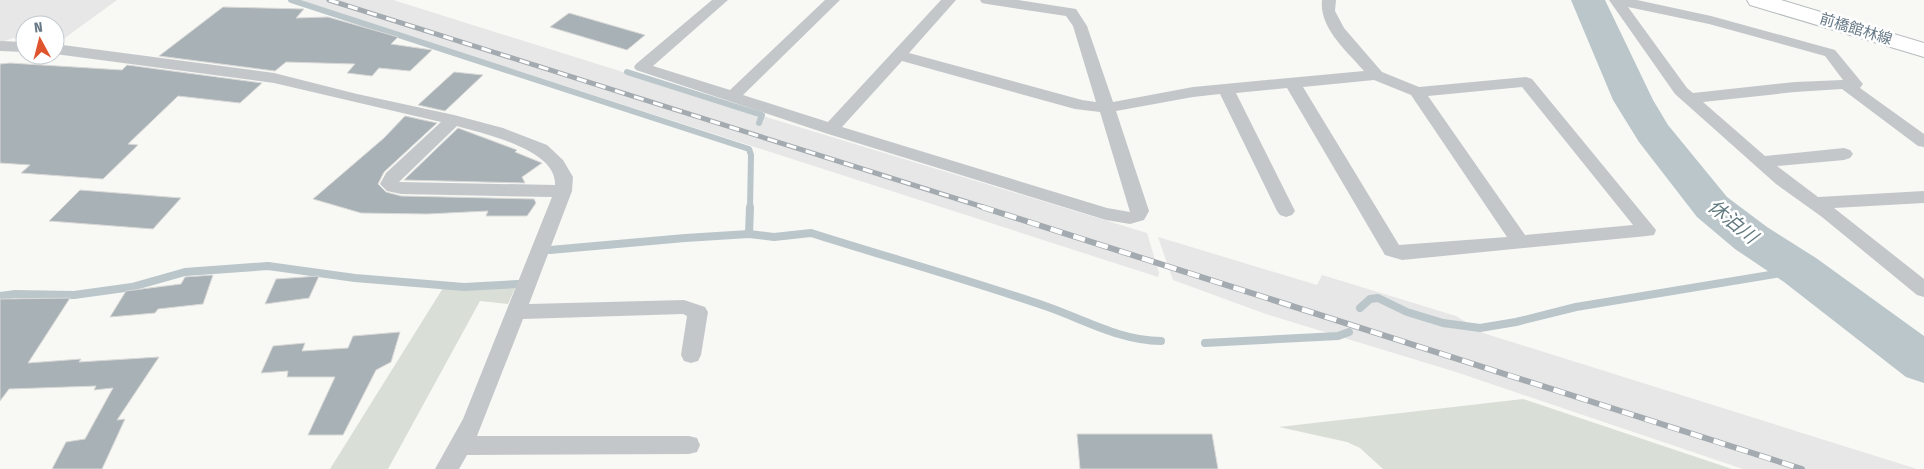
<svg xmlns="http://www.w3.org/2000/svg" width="1924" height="469" font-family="'Fira Sans Condensed','Noto Sans JP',sans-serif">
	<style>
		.built { fill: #e6e7e6 }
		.green { fill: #d9dfd6 }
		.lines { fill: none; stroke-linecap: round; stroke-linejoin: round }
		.stream-far1 { stroke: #bac6ca; stroke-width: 6 }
		.stream { stroke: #bac6ca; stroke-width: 8 }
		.river { fill: #bac6ca; fill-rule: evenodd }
		.building { fill: #a8b1b6; stroke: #d9d9d7 }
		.primary-casing { stroke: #b6bbbe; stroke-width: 2 }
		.street { fill: #c3c7ca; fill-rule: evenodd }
		.primary { fill: #fff; fill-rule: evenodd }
		.rail-far1-casing { stroke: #a4abb0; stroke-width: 5 }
		.rail-casing { stroke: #a4abb0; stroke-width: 6 }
		.rail-far1 { stroke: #fff; stroke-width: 3; stroke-dasharray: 10; stroke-linecap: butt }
		.rail { stroke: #fff; stroke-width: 4.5; stroke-dasharray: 12; stroke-linecap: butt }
		.labels { text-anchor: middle; stroke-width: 5; stroke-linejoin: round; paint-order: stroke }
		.far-street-label { font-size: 15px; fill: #677986; stroke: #fff }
		.water-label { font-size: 19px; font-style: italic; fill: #637a81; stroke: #fff }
	</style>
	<rect width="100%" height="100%" fill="#f8f8f5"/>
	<g class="built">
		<polygon points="0,0 117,0 55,45 55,25 25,25 25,40 13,38 0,43"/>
		<polygon points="299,0 393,0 766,117 1147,233 1159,273 1158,277"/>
		<polygon points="1158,237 1317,285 1322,275 1456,316 1483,333 1917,469 1743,469 1456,372 1266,314 1173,280"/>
	</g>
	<g class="green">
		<polygon points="443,288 515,288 508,304 480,301 388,469 330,469"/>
		<polygon points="1523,399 1732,469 1383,469 1360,448 1347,442 1279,427"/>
	</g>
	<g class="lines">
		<g class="stream-far1">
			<polyline points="291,0 749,149 751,155 750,208"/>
			<polyline points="627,72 762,115 759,123"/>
		</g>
		<g class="stream">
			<polyline points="749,234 750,207"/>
			<path d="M550 250 685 238 749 234 774 237 811 233C890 258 970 280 1048 307 1085 320 1121 341 1161 341"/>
			<polyline points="0,296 15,294 74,295 132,287 185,272 268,266 355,278 464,287 518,284"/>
			<polyline points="1360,308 1370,299 1378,298 1407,312 1443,323 1480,328 1516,322 1576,307 1800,270"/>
			<polyline points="1205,343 1338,336 1349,332"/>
		</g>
		<polygon class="river" points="1571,0 1605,0 1653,100 1668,125 1727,197 1767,227 1816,258 1924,336 1924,383 1906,377 1784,282 1735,249 1697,217 1639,142 1613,100"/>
	</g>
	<g class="building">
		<polygon points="223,7 304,9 296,18 328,17 398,37 391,44 432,50 410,71 379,68 372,76 347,73 355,64 286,62 275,71 159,56"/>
		<polygon points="569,13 645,35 627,50 550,27"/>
		<polygon points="10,63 122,70 127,65 262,83 240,103 178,96 128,144 138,145 103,179 21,173 30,165 0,163 0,64"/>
		<polygon points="454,72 483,75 445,111 418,105"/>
		<polygon points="405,116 437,123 384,172 378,184 386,192 401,196 534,199 536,203 527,216 486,216 488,211 427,214 361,213 313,199 384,138"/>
		<polygon points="458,128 517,150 515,152 542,163 522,177 525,183 404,180"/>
		<polygon points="80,190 181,198 153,229 49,221"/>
		<polygon points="213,275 203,304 158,309 155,313 110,317 126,291 181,284 185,277"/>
		<polygon points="319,276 309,298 265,304 276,279"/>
		<polygon points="70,298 28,363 81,359 79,362 159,357 117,420 125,419 102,469 52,469 66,442 85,439 113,388 94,390 96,386 9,389 0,401 0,299"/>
		<polygon points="400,332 391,362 376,370 343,435 308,435 335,377 287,377 288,371 261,373 273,346 305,343 302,351 348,348 353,336"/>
		<polygon points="1077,434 1212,434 1218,469 1080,469"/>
	</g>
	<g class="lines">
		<g class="primary-casing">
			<polygon id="primary" points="1747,0 1781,0 1924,43 1924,57 1750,5"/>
		</g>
		<g class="street">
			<path d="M712 0H728L653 66 730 90 825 0H840L743 95 828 122 941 0H956L909 53 1082 100 1096 102 1073 26 1066 16 987 4 982 3 980 0H1018L1076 9 1087 26 1113 102 1193 87 1364 71C1347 51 1319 28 1322 0H1336L1335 11 1344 28 1382 72 1419 87 1526 77 1532 79 1656 230 1654 235 1647 236 1402 260 1385 255 1287 88 1236 93 1295 211 1292 215 1286 217 1280 215 1277 211 1220 94 1193 97 1116 111 1149 211 1144 220 1130 224 1106 220 825 133 636 70 634 67 636 64ZM902 61 1075 109 1100 112 1130 212 1107 208 842 127ZM1374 80 1411 95 1507 237 1399 245 1303 87ZM1522 87 1633 225 1525 235 1428 96Z"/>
			<path d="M1609 0H1637L1711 16 1835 50 1863 84 1860 88 1924 134V147L1918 146 1842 89 1795 92 1703 102 1765 156 1844 148 1850 150 1853 154 1850 158 1844 160 1777 166 1818 197 1924 191V203L1834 208 1924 279V297L1917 295 1822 217 1776 184 1675 94ZM1628 7 1709 24 1825 56 1843 80 1795 82 1693 93 1687 88Z"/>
			<polygon points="0,41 25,42 25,52 0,51"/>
			<path d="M55 44 274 73 357 94 454 115 503 128 547 145 563 160 573 177 572 191 529 304 684 300 705 307 708 312 701 355 698 361 691 363 684 361 681 355 687 316 683 314 523 319 477 436H689L697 438 700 445 697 452 689 454 467 455 459 469H435L463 419 552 197 401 194 387 191 380 184 386 173 441 122 274 83 55 54ZM457 126C484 134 557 149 555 185L399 182Z"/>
		</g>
		<use href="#primary" class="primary"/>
		<g class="rail-far1-casing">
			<polyline id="rail-far1" points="329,0 986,208"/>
		</g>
		<g class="rail-casing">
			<polyline id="rail" points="982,207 1802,469"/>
		</g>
		<use href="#rail-far1" class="rail-far1"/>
		<use href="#rail" class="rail"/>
	</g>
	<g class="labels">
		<g class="far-street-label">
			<text transform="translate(1856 29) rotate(17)" y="5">前橋館林線</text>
		</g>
		<g class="water-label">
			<text transform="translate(1733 221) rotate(39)" y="7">休泊川</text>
		</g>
	</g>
	<g transform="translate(40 40) rotate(353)"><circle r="24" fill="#ffffff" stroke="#c2c9cf"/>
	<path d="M0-4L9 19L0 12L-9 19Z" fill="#e0542d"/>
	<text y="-8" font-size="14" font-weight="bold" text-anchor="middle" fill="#677986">N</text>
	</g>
</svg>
